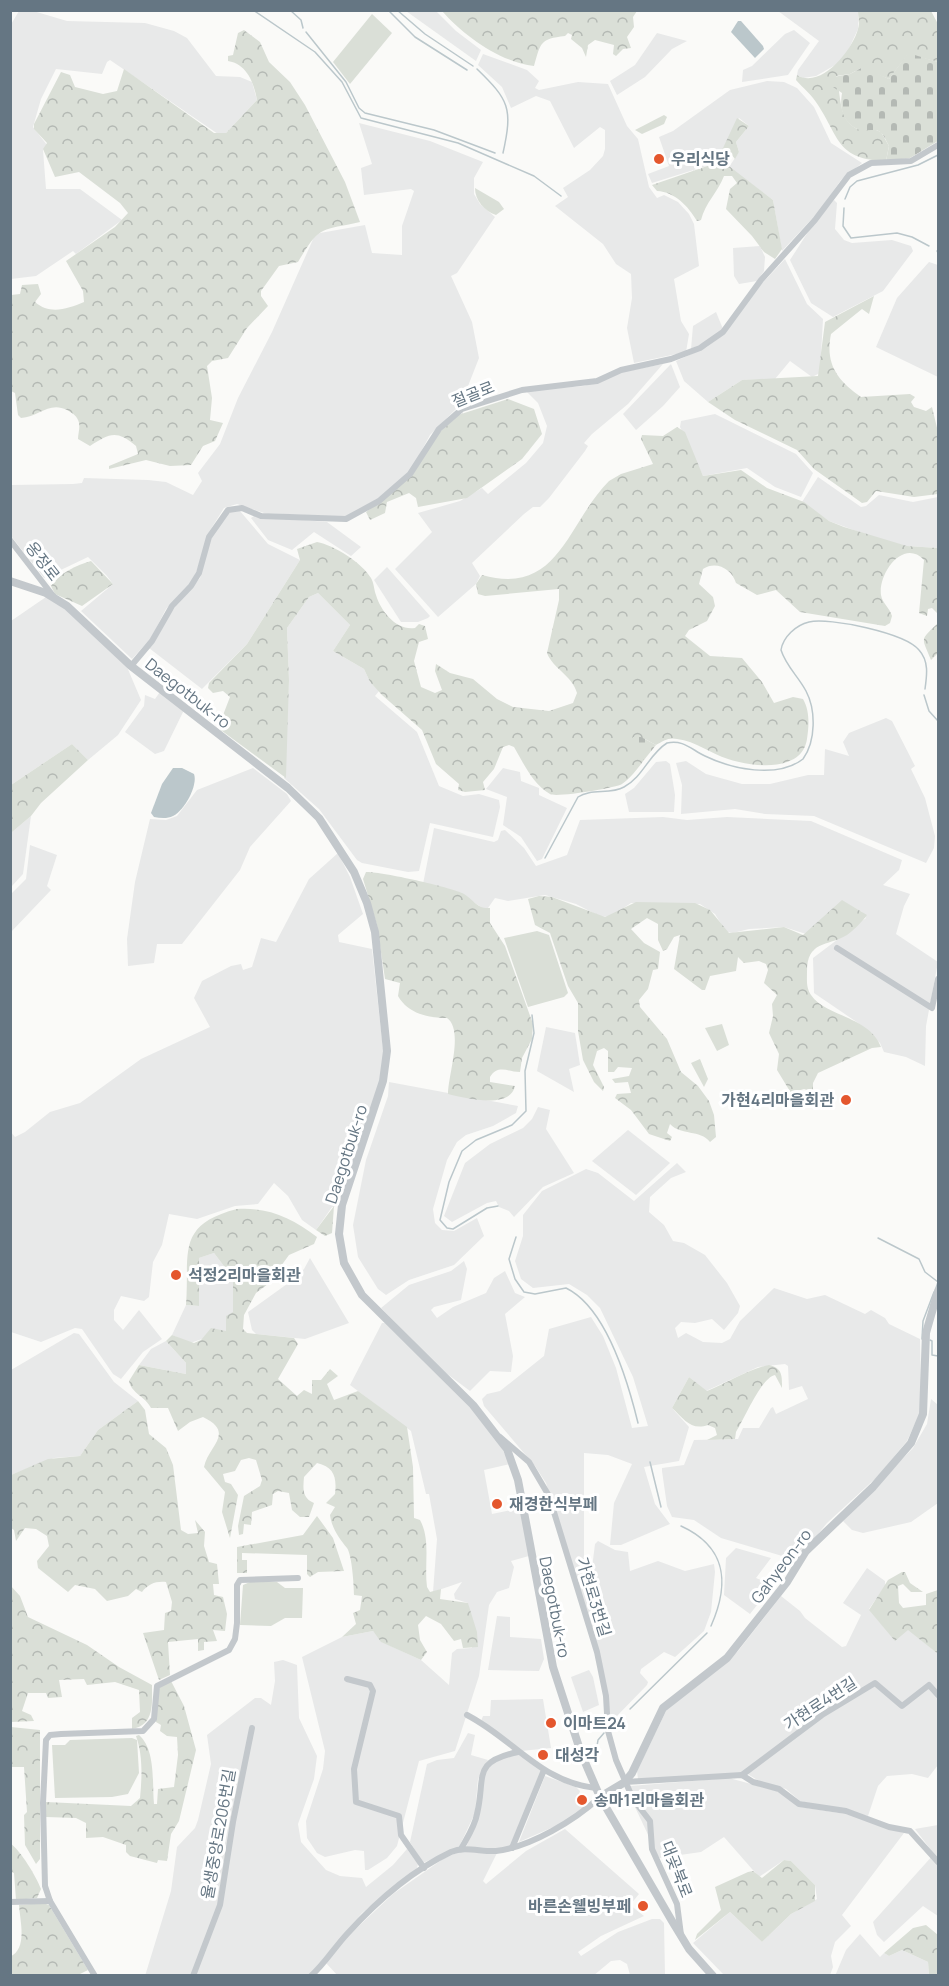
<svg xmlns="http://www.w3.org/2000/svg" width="949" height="1986" font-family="Manrope,'Noto Sans KR',sans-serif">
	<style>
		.built { fill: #e8e9e9 }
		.forest { fill: url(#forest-crowns) }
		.cemetery { fill: url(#cemetery-stones) }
		.garden { fill: #dadfd7 }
		.water { fill: #bbc7cb }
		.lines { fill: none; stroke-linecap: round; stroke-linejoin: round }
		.stream { stroke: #bbc7cb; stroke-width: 1.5 }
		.minor { stroke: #c3c8cc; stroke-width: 6 }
		.tertiary { stroke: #c3c8cc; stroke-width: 8 }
		.poi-dot { fill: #e4572e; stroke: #fff; stroke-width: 2 }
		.labels { text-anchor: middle; stroke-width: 6; stroke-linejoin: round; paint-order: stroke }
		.poi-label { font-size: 16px; font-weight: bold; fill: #657683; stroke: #fff; text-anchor: start }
		.street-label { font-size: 16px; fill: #657683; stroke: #fff }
	</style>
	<defs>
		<pattern id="forest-crowns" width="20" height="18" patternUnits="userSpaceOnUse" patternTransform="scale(1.5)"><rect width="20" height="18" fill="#dadfd7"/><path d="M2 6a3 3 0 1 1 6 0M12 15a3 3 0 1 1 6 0" fill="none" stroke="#b4b9b4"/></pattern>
		<pattern id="cemetery-stones" width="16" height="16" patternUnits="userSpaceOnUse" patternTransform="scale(1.5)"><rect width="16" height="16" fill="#dadfd7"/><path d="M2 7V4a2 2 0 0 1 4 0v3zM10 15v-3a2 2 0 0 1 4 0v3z" fill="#b4b9b4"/></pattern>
	</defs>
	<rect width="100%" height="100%" fill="#fafaf8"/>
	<g class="built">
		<polygon points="30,10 67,21 145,23 174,31 187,38 216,76 240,77 252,82 257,100 226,133 218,134 110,60 107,62 102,74 56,69 41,99 33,127 47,145 43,150 46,189 80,189 122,220 76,254 73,251 36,276 11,279 10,26 19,11"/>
		<polygon points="406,11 436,11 456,31 481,50 476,61"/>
		<polygon points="778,11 858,11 858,29 846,55 837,64 816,76 803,78 797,75 798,70 819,41"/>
		<polygon points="794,30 810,43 788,75 742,82 743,70 752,66 785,34"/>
		<polygon points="657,33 687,41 672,49 645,77 617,95 610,81 635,65"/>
		<polygon points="483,54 527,70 539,81 535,88 539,90 578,82 608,84 627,126 638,139 649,187 657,198 664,195 678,202 689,214 694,224 699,266 674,279 681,321 689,334 686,352 634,363 627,328 632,298 631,274 616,264 603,244 555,206 568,197 563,188 590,170 603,156 605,149 605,130 600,127 574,148 550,101 536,96 511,108 502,87 478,65"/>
		<polygon points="767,81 784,82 797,88 814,107 831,143 862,163 841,180 819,211 782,251 773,200 729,167 739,152 736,142 749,126 739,118 716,163 652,183 648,174 669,166 659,137 673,131 730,90"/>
		<polygon points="359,123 430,141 483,162 474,178 474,194 480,204 495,217 457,273 451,276 472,322 479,358 461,404 430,435 411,470 380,497 346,517 264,513 237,504 224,508 209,532 197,570 190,584 166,609 151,638 132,659 81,611 113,584 107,576 88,557 44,578 11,536 11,485 73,484 82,483 84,478 148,480 166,482 193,495 202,481 198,473 220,444 238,398 272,332 314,237 320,233 365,225 372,253 402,255 402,226 414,191 411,189 364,195 361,168 372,164"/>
		<polygon points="834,200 837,203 835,229 844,240 852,243 892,240 911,246 913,251 883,291 833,317 811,303 790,260 810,229"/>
		<polygon points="760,246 765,257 764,271 757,281 739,284 734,276 733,248"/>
		<polygon points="785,259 807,304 823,319 820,373 812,377 790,361 775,379 742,380 708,402 684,381 676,361 707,347 723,335 754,292"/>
		<polygon points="929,262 938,265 938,377 876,347 897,298"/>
		<polygon points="716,312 723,329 707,341 691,349 693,326"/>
		<polygon points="663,364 628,404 592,434 584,443 588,446 585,451 549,498 540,507 533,507 524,514 472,563 480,576 476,584 438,617 395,569 432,532 418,513 460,501 482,488 488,494 526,463 543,443 547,426 538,403 526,391 584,386 622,372"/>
		<polygon points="671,364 680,387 663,406 636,430 623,414"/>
		<polygon points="715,414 796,454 813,473 801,497 775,487 747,468 703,476 680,427 681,421"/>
		<polygon points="818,477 861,507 866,506 879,495 913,502 938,497 938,548 907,546 878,539 829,521 802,502"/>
		<polygon points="240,511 268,544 300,560 247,644 202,689 149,648 172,611 200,578 211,538 228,512"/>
		<polygon points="254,516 327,522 361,547 351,556 314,532 292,550 268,540 251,518"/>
		<polygon points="387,567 430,616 428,618 418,622 401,622 374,580"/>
		<polygon points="318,593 350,625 333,651 364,669 370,682 379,691 375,696 417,732 439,786 463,796 479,794 499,800 500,807 493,837 430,823 419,871 408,872 362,863 357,860 319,809 284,778 289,680 287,628 309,597"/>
		<polygon points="46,597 67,610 127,667 141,700 118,735 88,760 72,744 11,785 11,621"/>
		<polygon points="160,692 184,710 164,751 155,754 125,732 144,706 145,695 155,699"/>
		<polygon points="886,718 892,721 915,766 911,769 925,798 935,836 934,848 926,863 814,816 765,814 735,809 681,814 682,785 676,763 686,761 706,774 742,784 770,784 808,775 824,775 825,749 849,756 843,742 849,733"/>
		<polygon points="656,762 666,761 670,764 675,795 674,812 629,812 625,794 634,788"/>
		<polygon points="253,768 287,794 291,801 250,847 240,870 182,944 157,944 154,963 128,966 127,939 135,882 150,819 166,820 177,816 197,790"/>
		<polygon points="503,768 520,772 521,781 539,788 539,795 567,808 542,859 537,861 521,837 503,825 507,797 486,789"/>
		<polygon points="31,816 23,874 11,887 11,833"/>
		<polygon points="663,817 687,820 727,817 811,821 902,860 899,870 883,885 910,894 904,906 896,934 938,962 926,1026 925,1066 906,1057 884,1052 880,1043 861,1025 814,993 813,958 866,918 862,912 842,901 806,934 784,927 749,929 733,933 726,932 715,914 700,904 631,903 612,916 601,917 576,904 545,895 508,901 495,898 488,908 484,909 458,892 423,884 434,828 494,842 498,840 501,831 505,830 524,848 536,866 567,855 580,820"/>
		<polygon points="30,845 57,855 47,886 51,890 11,932 11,894 26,879"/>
		<polygon points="338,853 350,877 363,914 338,935 339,942 372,949 384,1058 379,1084 339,1206 332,1207 316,1230 302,1220 288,1196 274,1183 258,1204 235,1206 197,1219 169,1214 162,1245 153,1262 149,1297 144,1301 121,1296 114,1310 114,1320 123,1330 139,1310 162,1339 143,1352 121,1379 113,1374 82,1329 75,1328 41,1342 11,1332 10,1131 15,1137 25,1132 50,1112 80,1103 141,1059 210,1027 194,998 202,981 231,966 241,964 243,970 252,967 261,938 276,942 309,879"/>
		<polygon points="546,1027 575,1033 580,1065 569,1069 574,1092 537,1071"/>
		<polygon points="389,1082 518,1106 516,1113 493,1126 466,1135 457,1142 447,1160 433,1209 435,1223 442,1230 454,1231 477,1218 484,1236 454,1265 409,1280 386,1295 378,1289 358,1257 353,1225 366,1160 388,1096"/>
		<polygon points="538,1107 550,1110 546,1129 574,1173 543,1187 514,1217 509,1211 499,1207 496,1201 487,1203 452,1222 444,1216 465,1163 490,1144 523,1128 532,1119"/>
		<polygon points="628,1130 670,1163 636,1195 592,1161"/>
		<polygon points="677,1163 686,1172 671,1178 650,1197 649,1212 664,1225 673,1241 684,1243 705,1255 727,1283 740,1306 738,1313 724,1330 712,1319 695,1323 681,1322 675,1328 678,1338 686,1333 703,1342 722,1343 730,1339 740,1321 774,1288 807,1299 825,1295 865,1314 871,1310 885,1318 889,1324 920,1339 921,1393 919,1415 907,1441 878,1476 827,1523 800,1556 789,1558 721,1538 694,1520 672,1517 667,1506 662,1471 662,1468 684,1465 694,1440 738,1439 743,1428 759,1428 771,1408 773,1407 776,1414 808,1399 802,1386 789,1390 788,1366 785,1364 758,1367 706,1391 689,1377 672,1408 689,1427 679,1461 644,1467 655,1504 670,1524 621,1545 610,1545 614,1503 632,1464 608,1455 584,1453 584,1569 582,1576 576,1578 546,1483 535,1466 484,1406 482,1399 487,1394 500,1391 544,1356 549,1329 591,1317 603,1336 616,1368 632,1428 648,1426 633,1377 600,1308 587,1295 569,1284 533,1288 521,1279 515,1261 523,1236 523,1215 542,1191 586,1169 598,1173 634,1201"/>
		<polygon points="214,1253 233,1278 233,1313 226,1331 190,1343 172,1335 186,1305 199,1306 199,1258"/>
		<polygon points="310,1258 349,1323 305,1339 256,1334 252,1330 248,1312 287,1284 304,1269"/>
		<polygon points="464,1261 467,1269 461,1300 434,1307 431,1310 437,1318 453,1307 486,1293 494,1278 505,1271 515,1293 525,1297 505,1314 513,1356 511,1372 490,1371 470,1391 438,1367 381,1308 409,1285 451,1271"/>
		<polygon points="382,1323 385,1323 467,1403 499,1443 510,1464 484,1470 492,1514 521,1508 529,1556 511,1561 514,1567 509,1588 497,1592 489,1605 479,1676 455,1751 419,1761 397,1846 387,1858 368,1870 365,1870 364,1851 355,1850 325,1857 317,1853 307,1838 306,1821 323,1769 325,1751 302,1657 342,1637 373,1631 382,1642 421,1660 449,1685 452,1653 457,1649 472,1648 468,1603 455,1599 454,1594 462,1582 433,1592 437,1539 429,1494 426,1494 411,1431 350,1385"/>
		<polygon points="74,1333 79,1334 114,1382 138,1401 98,1430 80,1456 54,1458 11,1475 11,1370"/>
		<polygon points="166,1341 186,1363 186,1374 139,1365 151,1349"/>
		<polygon points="931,1399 938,1405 938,1503 911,1522 863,1533 852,1530 843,1521 913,1448 927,1424"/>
		<polygon points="598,1541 615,1550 628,1552 630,1571 658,1561 685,1571 714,1564 715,1572 711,1612 704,1631 675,1657 664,1652 641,1669 640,1673 648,1682 647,1685 613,1720 610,1717 578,1583 591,1576 595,1544"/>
		<polygon points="736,1548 771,1558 756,1578 773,1585 750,1614 724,1595 726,1558"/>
		<polygon points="867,1568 885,1581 885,1586 869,1609 895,1640 908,1629 938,1654 938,1765 928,1778 912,1774 887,1776 878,1786 868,1816 800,1801 786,1789 759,1781 746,1773 638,1779 637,1771 667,1709 738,1651 781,1596 800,1611 805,1618 842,1647 846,1646 861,1615 843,1603"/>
		<polygon points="497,1616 510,1617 510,1637 541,1639 544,1659 539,1671 488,1670"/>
		<polygon points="283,1660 297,1665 299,1718 317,1756 314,1779 298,1824 301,1842 326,1870 340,1876 362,1878 366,1887 393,1865 407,1849 418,1864 417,1868 362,1913 309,1975 145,1976 171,1891 177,1847 195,1828 198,1820 211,1764 207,1735 255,1698 261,1698 271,1705 275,1681 274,1662"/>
		<polygon points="589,1670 593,1677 599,1705 583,1712 571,1677"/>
		<polygon points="543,1699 551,1748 521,1751 481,1721 483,1716 490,1716 491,1700"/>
		<polygon points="468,1733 475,1735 471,1755 488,1760 478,1779 475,1813 459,1847 423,1863 410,1842 427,1764 437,1760 454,1758"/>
		<polygon points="518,1754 542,1770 511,1846 496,1849 466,1848 472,1831 482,1775 491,1762"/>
		<polygon points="545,1776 576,1787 580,1791 576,1804 584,1807 567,1821 519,1842"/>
		<polygon points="729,1778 777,1791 801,1807 852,1815 904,1833 842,1915 851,1926 835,1942 831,1956 833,1967 830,1975 724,1975 693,1943 730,1912 762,1942 791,1914 817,1899 815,1885 791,1861 784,1860 759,1877 724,1837 701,1852 659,1858 634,1805 630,1786"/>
		<polygon points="938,1825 938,1916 923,1906 884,1942 877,1935 873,1922 934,1854 915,1829"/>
		<polygon points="565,1829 639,1894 630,1905 644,1916 601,1936 578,1952 581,1956 618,1932 652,1919 660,1919 664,1923 665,1975 630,1975 627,1964 620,1960 611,1961 593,1976 338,1976 326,1963 345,1939 393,1894 443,1859 461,1851 497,1853 483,1881 486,1884 526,1851"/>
		<polygon points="860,1934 880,1957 884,1953 889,1956 902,1950 928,1962 929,1975 835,1976 846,1950"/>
	</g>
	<g class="forest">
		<path d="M442 11H637L633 17 634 27 627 37 631 48 623 49 616 56 613 54 614 45 595 40 588 45 586 57 582 48 571 39 572 35 568 33 565 36C540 39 541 42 534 66 500 62 464 36 442 11Z"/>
		<path d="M858 11H931L938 24V62L908 54 889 79 861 68 850 74 836 76C842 96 837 118 857 129L871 128 881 132 889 146 886 161C837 160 839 137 818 105 812 95 803 88 796 80L797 75C821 90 853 49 858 29 860 23 858 17 858 11Z"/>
		<path d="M244 30 260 42 269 62 290 82 305 105 345 182 360 222C320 231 320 225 298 262L279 266 261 291V296L268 306 247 328 228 358 212 361 207 366 212 398 210 420 223 423 215 441 203 446 191 465 170 466 146 460 109 469V466L138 454 136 446C116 429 109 434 90 446L78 439C78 433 81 426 78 420 76 415 72 413 67 410 49 401 39 417 21 418L18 415 15 393 11 391V295L20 294 22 285 38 284 41 294 35 302C50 315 67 309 84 302L83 291 66 261 115 227 128 213 120 203 79 172 55 177 43 149 47 143 34 129V124L61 72 70 75 75 87 103 94 117 91 124 69 214 133H226L257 100C254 83 247 64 228 61V56L233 55 238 33Z"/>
		<path d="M737 118 749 126 736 142 739 152 735 159 727 149 725 163 773 200 782 249 775 259 764 252 752 236 726 209 730 189 737 183 732 176H724C718 192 705 203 701 220L697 221C688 206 675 192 657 191L652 185 716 163Z"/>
		<path d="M874 296 869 314 862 309 831 334C825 364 837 380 861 397L910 394 915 397 911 402 914 407 926 411 932 407 938 432V494L914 497 876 491 867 502 862 503 814 469 797 450 735 420 708 402 742 380 818 376 825 322Z"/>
		<polygon points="508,399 534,409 542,434 522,459 467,498 418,507 416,498 409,493 387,502 385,513 370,520 366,512 413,474 437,435 458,415"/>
		<path d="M677 427 685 432 703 476 741 470 767 488 804 502 829 521 844 527 907 546 938 548V614L932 608 928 609 927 616 919 613 924 560C903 538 878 574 881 595 882 603 890 608 892 616L890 623 885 626 800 612 776 590 757 595 736 583C732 569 716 560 703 569L699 584 713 597 715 606 707 621 689 630 685 636 710 656 742 658 762 682 774 703 793 697 803 699C810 711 809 726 807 739 802 773 752 767 728 759 711 754 696 741 677 739 669 737 663 741 656 745L645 739 644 760C638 768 631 778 622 784 616 788 555 798 550 794 532 783 524 764 514 747L509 745 503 747 494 769 483 782 485 790 465 792 458 790 459 784 436 764 422 730 382 695 370 682 364 669 333 651 350 625 318 593 309 597 287 628 289 680 286 778 218 728 230 697 223 691 213 693 208 688 209 683 247 644 300 560 297 549 317 542C334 545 362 563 371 578 374 583 374 590 376 595 381 612 397 631 415 628L419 624 425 626 428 639 419 642 414 661 421 687 435 693 442 690 435 671 436 664 450 673 473 679 497 699 513 707 549 711 573 703 577 693C572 675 553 669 547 653L559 600V589L485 596 478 594 476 584 482 575C559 597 567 523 609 481L621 474 653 464 641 439 642 435 663 436Z"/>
		<path d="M91 561 113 584 82 606 55 594 51 586C59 573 77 565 91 561Z"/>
		<path d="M938 623V653L931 660C922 637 919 641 938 623Z"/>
		<polygon points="72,744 88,760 41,803 31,816 11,833 11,785"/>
		<path d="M366 872C379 871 450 887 462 893 474 899 476 909 490 908V923L505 946 533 1024 532 1039 522 1058 520 1072C508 1072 498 1064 490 1077V1082L515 1086C510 1110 465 1098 448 1094 448 1075 464 1030 447 1018 429 1018 408 1014 398 996L400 983 385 979 377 925 363 879Z"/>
		<path d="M539 896 552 897 605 917 636 902 695 903 710 910 729 933 784 927 803 935 842 900 867 915C862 922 854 930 847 935 827 947 807 940 807 972 807 980 806 988 811 995 826 1017 869 1016 881 1047L872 1048 818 1073 813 1083V1092L804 1089 791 1093 777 1070 779 1054 769 1033 773 1016 772 1004 777 995 764 983 768 970 766 964 759 961 744 963 738 957 736 971 710 976 705 990H702L674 969 680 935 674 937 667 949 663 951 658 940V924L647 918 631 929 644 943 660 952 658 969 653 970 648 989 639 1000 640 1007 667 1039 681 1072 698 1086 709 1101 714 1115 716 1137 710 1142C700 1129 681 1136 670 1124L667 1133 672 1137 670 1141 649 1134 631 1110 615 1098 617 1094 631 1093 628 1082 615 1083 612 1079 629 1076 632 1068 618 1067 614 1072H608V1051L604 1048 597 1051 593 1065 604 1087 603 1091 594 1082 583 1060 578 1031V1003L568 986 550 933 535 925 528 899Z"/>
		<polygon points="334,1206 332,1233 325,1236 316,1230"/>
		<path d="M237 1209C269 1207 292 1218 317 1237L314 1244 289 1255 268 1284 256 1293 244 1315 243 1329 247 1333 294 1338 298 1344 278 1379 297 1396 304 1390 312 1394V1380H321L330 1369 338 1376 327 1384 334 1400 358 1391 407 1427 413 1467 414 1518 420 1520C431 1540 424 1565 427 1587L430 1592 441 1589 440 1599 468 1603 477 1632 478 1647 463 1648 461 1639 454 1641 441 1624 426 1616 418 1625 420 1640 427 1652 421 1660 381 1642 373 1631 342 1637 356 1624 353 1613 360 1610 362 1596 354 1595C354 1586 352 1555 347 1548 339 1538 332 1529 330 1515L335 1507 326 1503 335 1494C337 1477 334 1467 317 1463L304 1477C303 1489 302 1498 314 1503L309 1517H300L292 1510 289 1493 278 1491 273 1494 272 1505 252 1512 251 1525 244 1524 243 1534 239 1535 238 1526 244 1496 260 1486 262 1480 256 1460 249 1458 241 1460 235 1471 223 1474 225 1482 231 1484 238 1495 230 1538 222 1512 225 1492 204 1467C208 1446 236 1433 203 1417L190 1422 178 1431 168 1408H151C146 1397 131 1393 129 1381L139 1365 186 1374V1363L166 1341 172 1335 194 1343 201 1340 211 1328 226 1331V1316L233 1312V1278L214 1253 199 1258V1306L186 1305C190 1254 175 1225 237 1209Z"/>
		<path d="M769 1365C783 1368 782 1377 782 1388L775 1375C761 1378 745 1418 736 1432L735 1439 707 1440 717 1435 715 1428 708 1425C691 1431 684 1419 672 1408L689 1377 707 1391C725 1384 751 1368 769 1365Z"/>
		<path d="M138 1401 145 1410 149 1434 166 1448 173 1465 181 1530 188 1534 198 1533 195 1520 205 1532 204 1546 209 1562 217 1564 219 1584H213L214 1595 223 1597 227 1614 225 1631 213 1630 217 1641 204 1642V1650L198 1651V1639L168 1642 170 1675 159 1680 143 1633 164 1630 165 1613 171 1611 172 1602 166 1582C156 1581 148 1584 142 1592L136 1589 128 1596 107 1601 95 1589 75 1585 68 1592 38 1568 37 1561 49 1546 47 1536 36 1529 25 1528 16 1541 14 1530 11 1528V1475L48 1459 80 1456 98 1430Z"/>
		<polygon points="317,1516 333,1538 344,1571 318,1572 310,1577 307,1574 307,1555 242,1553 242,1560 247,1560 247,1573 237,1573 237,1547 303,1535"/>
		<polygon points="902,1572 905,1572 910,1583 923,1592 911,1592 903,1584 898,1586 899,1603 903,1608 926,1605 926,1594 938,1590 938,1654 908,1630 895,1641 869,1610 888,1580"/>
		<path d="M10 1585 20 1596 28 1617 87 1645 119 1667 152 1685C152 1703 155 1725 132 1729V1718L140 1712 139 1690 115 1682 87 1685 84 1679 59 1680 62 1697 48 1698 46 1693H28L22 1711 31 1715 34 1721 11 1722Z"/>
		<path d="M171 1681 184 1706 196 1750 179 1821 171 1834 167 1861 158 1860 157 1863 130 1856 126 1852V1845L103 1837 86 1838V1823L76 1818 46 1817V1802L131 1806 140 1798C142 1778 143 1755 136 1736L139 1735C156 1750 152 1783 154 1804H157L158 1789 174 1787 178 1755 177 1737 167 1736 160 1731 161 1725 156 1722 158 1687Z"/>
		<polygon points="11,1727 40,1730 40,1859 36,1864 25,1845 24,1815 27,1812 24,1767 11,1767"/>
		<path d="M10 1843C21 1851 36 1876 41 1889L37 1898 16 1900 14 1873 11 1872Z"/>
		<polygon points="784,1860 791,1861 815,1885 815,1901 791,1914 762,1942 730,1912 695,1940 697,1934 721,1910 715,1887 748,1872 753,1871 762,1878"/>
		<path d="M43 1903 49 1905 88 1970 78 1975H11L10 1957C28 1948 20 1922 19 1905Z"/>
		<polygon points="926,1925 938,1935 938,1975 929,1975 928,1962 902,1950 889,1956 884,1953 913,1928"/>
	</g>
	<g class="cemetery">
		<path d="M908 53 938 62V141L910 158 886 161 889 146C880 128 880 129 862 131 844 125 839 110 842 93L830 85V80L833 77 850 74 863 67 889 79Z"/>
		<polygon points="633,737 641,737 656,745 644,760 630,744"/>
	</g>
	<g class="garden">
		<polygon points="372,14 392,33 350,84 333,62"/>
		<polygon points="664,115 667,117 664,124 642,134 635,130"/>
		<path d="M475 188 499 202 504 209 496 215C484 211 475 200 475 188Z"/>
		<polygon points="537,931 549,935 568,993 564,997 528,1007 504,938"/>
		<polygon points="722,1024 729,1045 717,1051 705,1028"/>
		<polygon points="700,1059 708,1079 704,1087 691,1063"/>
		<polygon points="277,1582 285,1588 303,1588 302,1618 285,1618 271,1626 240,1625 243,1585 250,1582"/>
		<polygon points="132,1738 137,1740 139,1773 128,1794 112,1797 55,1798 52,1745 65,1745 70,1740"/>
	</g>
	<g class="water">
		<polygon points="738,21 741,21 763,46 764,49 755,58 731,32"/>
		<path d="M173 768H182L194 774C198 785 185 810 173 816 167 819 160 818 154 817L151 813 162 784Z"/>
	</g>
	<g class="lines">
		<g class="stream">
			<polyline points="253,10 315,52 342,82 361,118 458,143 534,176 561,196"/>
			<polyline points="290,10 301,20 303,28"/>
			<polyline points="388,10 415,37 467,70"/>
			<polyline points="397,10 425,34 473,66"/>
			<polyline points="306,32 346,82 359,108 365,113 434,130 495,153"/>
			<path d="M477 69C509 100 513 108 503 153"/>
			<polyline points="845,199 850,187 857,181 918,165 938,155"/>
			<polyline points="844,208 843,226 851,238 897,233 912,237 929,246"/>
			<polyline points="937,251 938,253"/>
			<polyline points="924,695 929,711 938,721"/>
			<path d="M545 858 578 797C591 788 610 795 624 787 643 777 649 754 667 743 683 739 692 750 705 756 732 769 777 779 803 759 816 741 816 710 806 691 798 676 786 666 781 650 783 637 796 625 809 622 829 617 905 633 919 650 929 661 927 675 925 689"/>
			<polyline points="498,1206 487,1208 453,1229 447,1228 440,1220 449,1182 462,1151 476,1140 512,1125 526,1111 525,1071 534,1033 532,1015"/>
			<path d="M516 1237 509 1259 515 1279 524 1292 535 1294 566 1288C607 1308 628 1382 638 1423"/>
			<polyline points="878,1238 919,1259 925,1272 938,1282 936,1288"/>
			<polyline points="922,1339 923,1321 934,1292"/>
			<polyline points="930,1340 932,1341 932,1355 938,1356"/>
			<polyline points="650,1462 661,1507"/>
			<path d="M681 1526C727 1547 730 1583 711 1626"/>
			<polyline points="630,1709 707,1633"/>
			<polyline points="596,1752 598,1740 604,1733"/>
		</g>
		<g class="minor">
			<polyline points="10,540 54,597"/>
			<polyline points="131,666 152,641 172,606 191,586 199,573 209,537 228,510 242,508 261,516 346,519 379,501 410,474 439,429 462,409 522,390 597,381 621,370 671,359 700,348 723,332 761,280 815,220 849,175 871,163 911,161 938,145"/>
			<polyline points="837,948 932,1008 938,979"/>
			<polyline points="500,1437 529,1462 549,1496 597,1652 606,1696 608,1731 616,1760 633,1799 650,1821 652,1849 677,1904 681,1935"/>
			<polyline points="347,1679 370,1685 373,1691 354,1769 356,1802 399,1816 401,1835 424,1868"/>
			<path d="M467 1715C515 1740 540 1782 596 1788"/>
			<polyline points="742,1775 822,1715 875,1683 902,1706 929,1685 938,1695"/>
			<polyline points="625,1782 742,1775 753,1782 779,1789 799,1804 846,1811 889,1827 910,1831 938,1862"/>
			<polyline points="512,1848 544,1770"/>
			<path d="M461 1849C467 1838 475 1826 477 1814 486 1777 471 1762 518 1752"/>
			<polyline points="10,1902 50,1901"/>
			<polyline points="95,1976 50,1901 45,1886 43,1803 46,1740 50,1735 61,1734 143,1731 154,1719 157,1686 229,1650 235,1639 237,1623 237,1585 240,1580 298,1578"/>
			<polyline points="193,1976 220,1905 233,1822 252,1728"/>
			<path d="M311 1976C325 1963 335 1947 347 1934 376 1902 413 1870 451 1852 465 1846 481 1852 496 1851 531 1847 575 1820 600 1797"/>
		</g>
		<g class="tertiary">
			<polyline points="10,581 46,593 67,606 131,666 288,788 319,818 354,872 367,903 375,932 387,1051 383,1081 342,1205 339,1234 344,1263 362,1295 473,1405 507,1449 518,1480 553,1667 581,1753 600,1797 672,1921 689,1949 713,1976"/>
			<polyline points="600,1797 625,1782 632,1773 663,1708 727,1658 787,1582 806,1551 873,1487 911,1443 923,1414 926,1333 938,1291"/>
		</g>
	</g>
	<g class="poi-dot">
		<circle cx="659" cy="159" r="6"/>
		<circle cx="846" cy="1100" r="6"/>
		<circle cx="176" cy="1275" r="6"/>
		<circle cx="497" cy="1504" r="6"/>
		<circle cx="551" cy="1723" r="6"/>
		<circle cx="543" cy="1755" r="6"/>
		<circle cx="582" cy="1800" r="6"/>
		<circle cx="643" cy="1906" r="6"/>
	</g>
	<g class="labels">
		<g class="poi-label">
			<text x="671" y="165">우리식당</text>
			<text x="834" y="1106" text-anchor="end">가현4리마을회관</text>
			<text x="188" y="1281">석정2리마을회관</text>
			<text x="509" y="1510">재경한식부페</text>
			<text x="563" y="1729">이마트24</text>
			<text x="555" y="1761">대성각</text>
			<text x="594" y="1806">송마1리마을회관</text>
			<text x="631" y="1912" text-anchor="end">바른손웰빙부페</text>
		</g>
		<g class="street-label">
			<text transform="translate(473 394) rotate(-22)" y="6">절골로</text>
			<text transform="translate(43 561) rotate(52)" y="6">옹정로</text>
			<text transform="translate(188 693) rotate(38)" y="6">Daegotbuk-ro</text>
			<text transform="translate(346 1154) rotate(-72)" y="6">Daegotbuk-ro</text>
			<text transform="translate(781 1566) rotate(-53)" y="6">Gahyeon-ro</text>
			<text transform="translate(594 1597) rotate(73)" y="6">가현로3번길</text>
			<text transform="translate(555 1607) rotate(79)" y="6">Daegotbuk-ro</text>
			<text transform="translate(820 1703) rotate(-33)" y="6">가현로4번길</text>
			<text transform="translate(218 1834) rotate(-80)" y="6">율생중앙로206번길</text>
			<text transform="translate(677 1869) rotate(69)" y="6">대곶북로</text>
		</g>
	</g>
	<rect width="949" height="1986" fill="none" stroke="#657683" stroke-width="24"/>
</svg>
